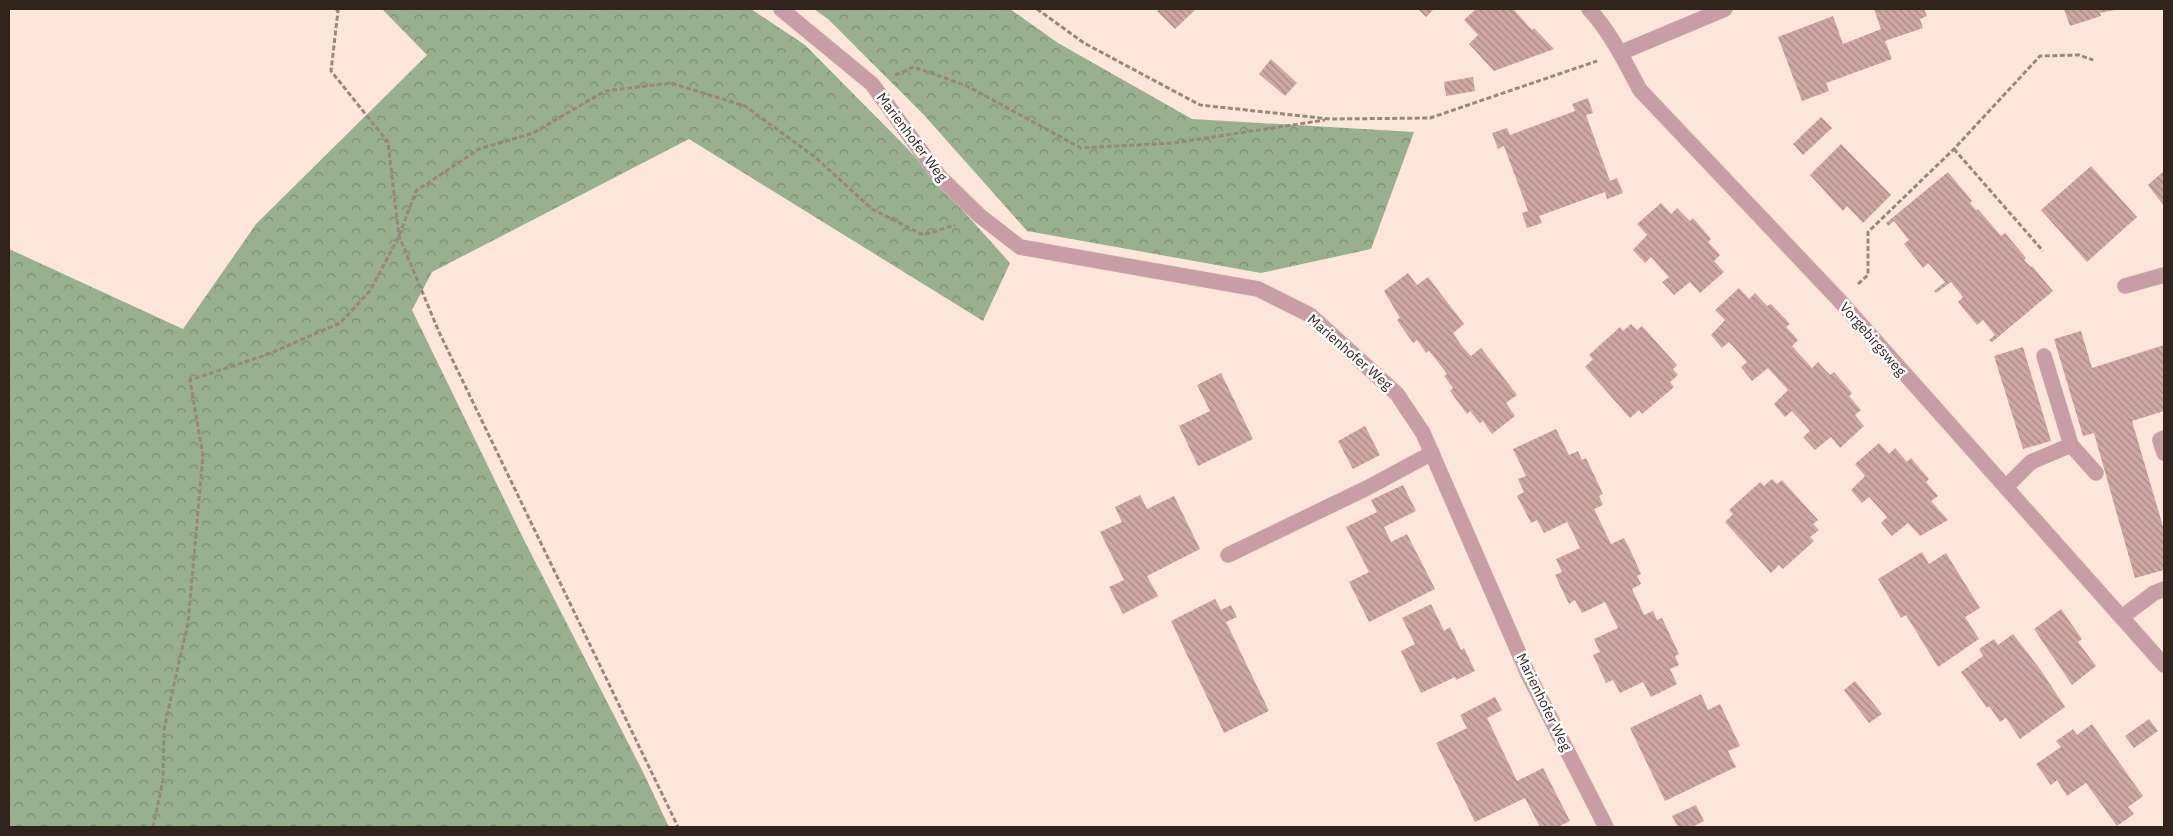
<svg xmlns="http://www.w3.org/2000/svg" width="2173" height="836" font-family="'IBM Plex Sans',sans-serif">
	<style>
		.forest { fill: url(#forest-crowns) }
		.building { fill: url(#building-back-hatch) }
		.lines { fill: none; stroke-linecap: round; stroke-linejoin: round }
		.service-casing { stroke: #d7c3b8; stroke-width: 16 }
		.minor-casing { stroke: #d7c3b8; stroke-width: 16 }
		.path { stroke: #98877d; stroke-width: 3; stroke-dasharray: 5 2.5; stroke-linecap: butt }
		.service { stroke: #c89da6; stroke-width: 15 }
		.minor { stroke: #c89da6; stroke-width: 15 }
		.labels { text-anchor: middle; stroke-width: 5; stroke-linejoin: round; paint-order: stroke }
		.street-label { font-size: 14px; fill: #30231c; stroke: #fff }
	</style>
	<defs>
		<pattern id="forest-crowns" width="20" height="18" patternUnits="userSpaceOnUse" patternTransform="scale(1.25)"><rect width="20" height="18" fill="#98b08d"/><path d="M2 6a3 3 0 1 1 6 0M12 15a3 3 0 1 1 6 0" fill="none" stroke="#7c8f72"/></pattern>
		<pattern id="building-back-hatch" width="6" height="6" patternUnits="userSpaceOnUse" patternTransform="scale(1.25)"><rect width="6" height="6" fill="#cfa7a4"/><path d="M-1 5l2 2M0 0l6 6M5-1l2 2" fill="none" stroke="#a88885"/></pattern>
	</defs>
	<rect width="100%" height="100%" fill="#fce6da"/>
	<g class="forest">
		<polygon points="382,9 751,9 805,45 906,147 1010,263 983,321 689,139 432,272 412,310 523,538 641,768 669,827 9,827 9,249 183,329 256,224 427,55"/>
		<polygon points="814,9 1010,9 1058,43 1192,119 1414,132 1371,249 1261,273 1027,231 924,115 828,19"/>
	</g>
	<g class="building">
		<polygon points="1160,9 1196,9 1175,29 1157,11"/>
		<polygon points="1418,9 1434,9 1426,17"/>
		<polygon points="1476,9 1513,9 1532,30 1534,28 1554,49 1494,71 1469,44 1478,35 1464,20"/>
		<polygon points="1874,9 1924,9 1927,16 1920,19 1923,28 1885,41 1892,59 1826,83 1829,91 1802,101 1778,37 1833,16 1843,44 1881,29"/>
		<polygon points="2064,9 2120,9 2100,13 2101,16 2070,26"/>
		<polygon points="1271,59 1297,83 1285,96 1259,74"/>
		<polygon points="1473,77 1475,91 1446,96 1444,82"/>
		<polygon points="1588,98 1593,113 1586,115 1610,181 1617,178 1623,193 1607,199 1605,192 1539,216 1542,223 1527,228 1522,213 1528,211 1504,146 1498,149 1492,133 1507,128 1510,135 1575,111 1572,104"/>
		<polygon points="1821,117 1832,128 1803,155 1793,144"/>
		<polygon points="1841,144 1891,195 1863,223 1847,206 1843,211 1810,175"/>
		<polygon points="2091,166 2137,217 2087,262 2041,210"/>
		<polygon points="2164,171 2164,206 2148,185"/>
		<polygon points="1948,172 1972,201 1970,203 1976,210 1978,209 2001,236 2005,233 2026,258 2024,260 2031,267 2032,266 2053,291 1992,342 1989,340 1995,335 1983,320 1977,325 1958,302 1963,297 1951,282 1936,293 1934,291 1945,282 1928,263 1923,268 1904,244 1909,240 1894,221 1888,226 1886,223"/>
		<polygon points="1661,203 1671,214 1677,208 1690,221 1693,218 1711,239 1708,242 1720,255 1714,261 1724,272 1700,293 1690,282 1674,295 1662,282 1669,277 1651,257 1645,263 1633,250 1647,235 1637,224"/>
		<polygon points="1408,273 1417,285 1428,277 1464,324 1453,333 1461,345 1471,356 1481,348 1517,395 1506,403 1515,416 1492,434 1483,421 1480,423 1470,411 1467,414 1450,391 1453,388 1444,376 1447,374 1438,362 1429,351 1426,353 1417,340 1413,343 1397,320 1400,318 1384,291"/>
		<polygon points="1739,288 1749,299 1755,293 1767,306 1771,304 1790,324 1786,327 1798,340 1792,346 1812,368 1818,362 1830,375 1834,372 1852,393 1849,396 1861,410 1855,415 1864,426 1840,448 1831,437 1815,450 1803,437 1810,431 1792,411 1785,417 1774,404 1788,390 1768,368 1752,381 1741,367 1747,362 1729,342 1722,348 1711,335 1725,320 1715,310"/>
		<polygon points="1631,324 1637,330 1642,326 1677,365 1673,369 1678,375 1670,382 1674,387 1642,414 1639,410 1630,418 1585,367 1593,359 1589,355 1620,327 1623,331"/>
		<polygon points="2081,331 2092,368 2164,345 2164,411 2132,421 2164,530 2164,570 2135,578 2094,433 2083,436 2054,339"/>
		<polygon points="2023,347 2051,441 2023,449 1994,356"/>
		<polygon points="1221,373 1253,439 1198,466 1179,426 1210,411 1197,385"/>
		<polygon points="1365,426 1380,455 1353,469 1338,441"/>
		<polygon points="1556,429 1569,455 1578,451 1582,460 1586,458 1603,494 1599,496 1603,505 1594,509 1611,544 1624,538 1632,554 1641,574 1637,576 1641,584 1632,589 1644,615 1653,611 1657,620 1662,618 1679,654 1675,656 1679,665 1670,669 1677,684 1651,697 1643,682 1620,693 1613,680 1606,683 1593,655 1600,652 1594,639 1618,628 1605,602 1582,613 1575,600 1569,604 1555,575 1562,572 1556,559 1580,548 1572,531 1567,522 1544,533 1537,520 1531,523 1517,496 1524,492 1518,479 1526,476 1513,449"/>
		<polygon points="1879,443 1889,454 1895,448 1907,462 1911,458 1929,479 1926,482 1938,496 1931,501 1948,520 1920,536 1908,523 1892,536 1881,523 1887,517 1869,497 1862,503 1851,490 1865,476 1855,464"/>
		<polygon points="1772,479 1777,484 1782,480 1818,520 1813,524 1819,530 1810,537 1814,541 1783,569 1779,565 1771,573 1725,522 1733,514 1729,510 1760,482 1764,486"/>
		<polygon points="1403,485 1416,511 1384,527 1391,542 1407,534 1435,589 1369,622 1349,582 1369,572 1346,527 1377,512 1371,500"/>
		<polygon points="1140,495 1147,509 1174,496 1200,549 1147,576 1158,596 1123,614 1109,587 1124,580 1100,532 1122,522 1115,507"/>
		<polygon points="1922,552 1929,564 1946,553 1980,608 1965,617 1979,639 1938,667 1906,615 1901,618 1878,579"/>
		<polygon points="1215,599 1221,610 1231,605 1237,617 1226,622 1269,711 1224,733 1171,621"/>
		<polygon points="1431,604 1444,631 1450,627 1461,650 1464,648 1475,671 1456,680 1455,677 1421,693 1401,651 1415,644 1402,618"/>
		<polygon points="2061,609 2082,639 2078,642 2096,666 2072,685 2034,629"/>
		<polygon points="2013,634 2040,669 2065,707 2020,739 2006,718 2000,722 1989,706 1987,708 1961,672 1983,656 1979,649 1994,639 1998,645"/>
		<polygon points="1855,681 1882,714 1869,723 1844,690"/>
		<polygon points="1701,694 1708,710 1720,704 1740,746 1728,751 1736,767 1665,801 1630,728"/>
		<polygon points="1495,697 1502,710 1487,718 1517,781 1543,768 1570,821 1558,827 1540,827 1525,798 1475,822 1436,743 1467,728 1460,715"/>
		<polygon points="2149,719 2158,731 2134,748 2125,736"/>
		<polygon points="2092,724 2143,796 2128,807 2134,814 2117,826 2086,783 2067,796 2057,780 2051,785 2036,764 2061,747 2056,741 2073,729 2077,735"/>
		<polygon points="1696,805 1704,821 1692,827 1678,827 1672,816"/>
	</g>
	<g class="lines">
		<g class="service-casing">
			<g id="service">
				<polyline points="2044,356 2071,445 2096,473"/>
				<polyline points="2164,438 2160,440 2164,453"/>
				<polyline points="2007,486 2031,462 2071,445"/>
				<polyline points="1228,555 1367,488 1432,453"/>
				<polyline points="2122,617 2154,593 2164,589"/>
			</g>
		</g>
		<g class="minor-casing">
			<g id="minor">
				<polyline points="781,9 872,84 939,176 980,216 1020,247 1258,289 1310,315 1397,394 1423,433 1528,674 1606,827"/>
				<path d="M1589 9C1611 33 1625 62 1640 90L1840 301 2164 665"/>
				<polyline points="1620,53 1725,9"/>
				<polyline points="2125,286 2164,275"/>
			</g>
		</g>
		<g class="path">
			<polyline points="336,9 338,11 331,71 388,142 399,236 439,332 678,827"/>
			<polyline points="1037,9 1084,43 1200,105 1330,119 1430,118 1597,61"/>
			<polyline points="895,75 914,67 967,86 1081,148 1173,143 1325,120"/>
			<polyline points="1954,149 2043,251"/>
			<polyline points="1858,284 1868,275 1868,232 1954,149 2040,56 2079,55 2093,60"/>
			<polyline points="153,827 163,780 164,729 188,623 203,456 190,380 266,355 340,323 370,291 399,236 416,191 479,149 533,133 605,91 671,83 745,106 815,157 872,209 923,235 955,225"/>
		</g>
		<use href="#service" class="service"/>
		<use href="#minor" class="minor"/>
	</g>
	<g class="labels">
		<g class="street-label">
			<text transform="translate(912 137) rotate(53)" y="5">Marienhofer Weg</text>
			<text transform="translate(1873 339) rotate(49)" y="5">Vorgebirgsweg</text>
			<text transform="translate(1350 352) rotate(41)" y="5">Marienhofer Weg</text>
			<text transform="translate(1544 702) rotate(64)" y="5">Marienhofer Weg</text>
		</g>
	</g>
	<rect width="2173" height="836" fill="none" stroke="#30231c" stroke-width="20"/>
</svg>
